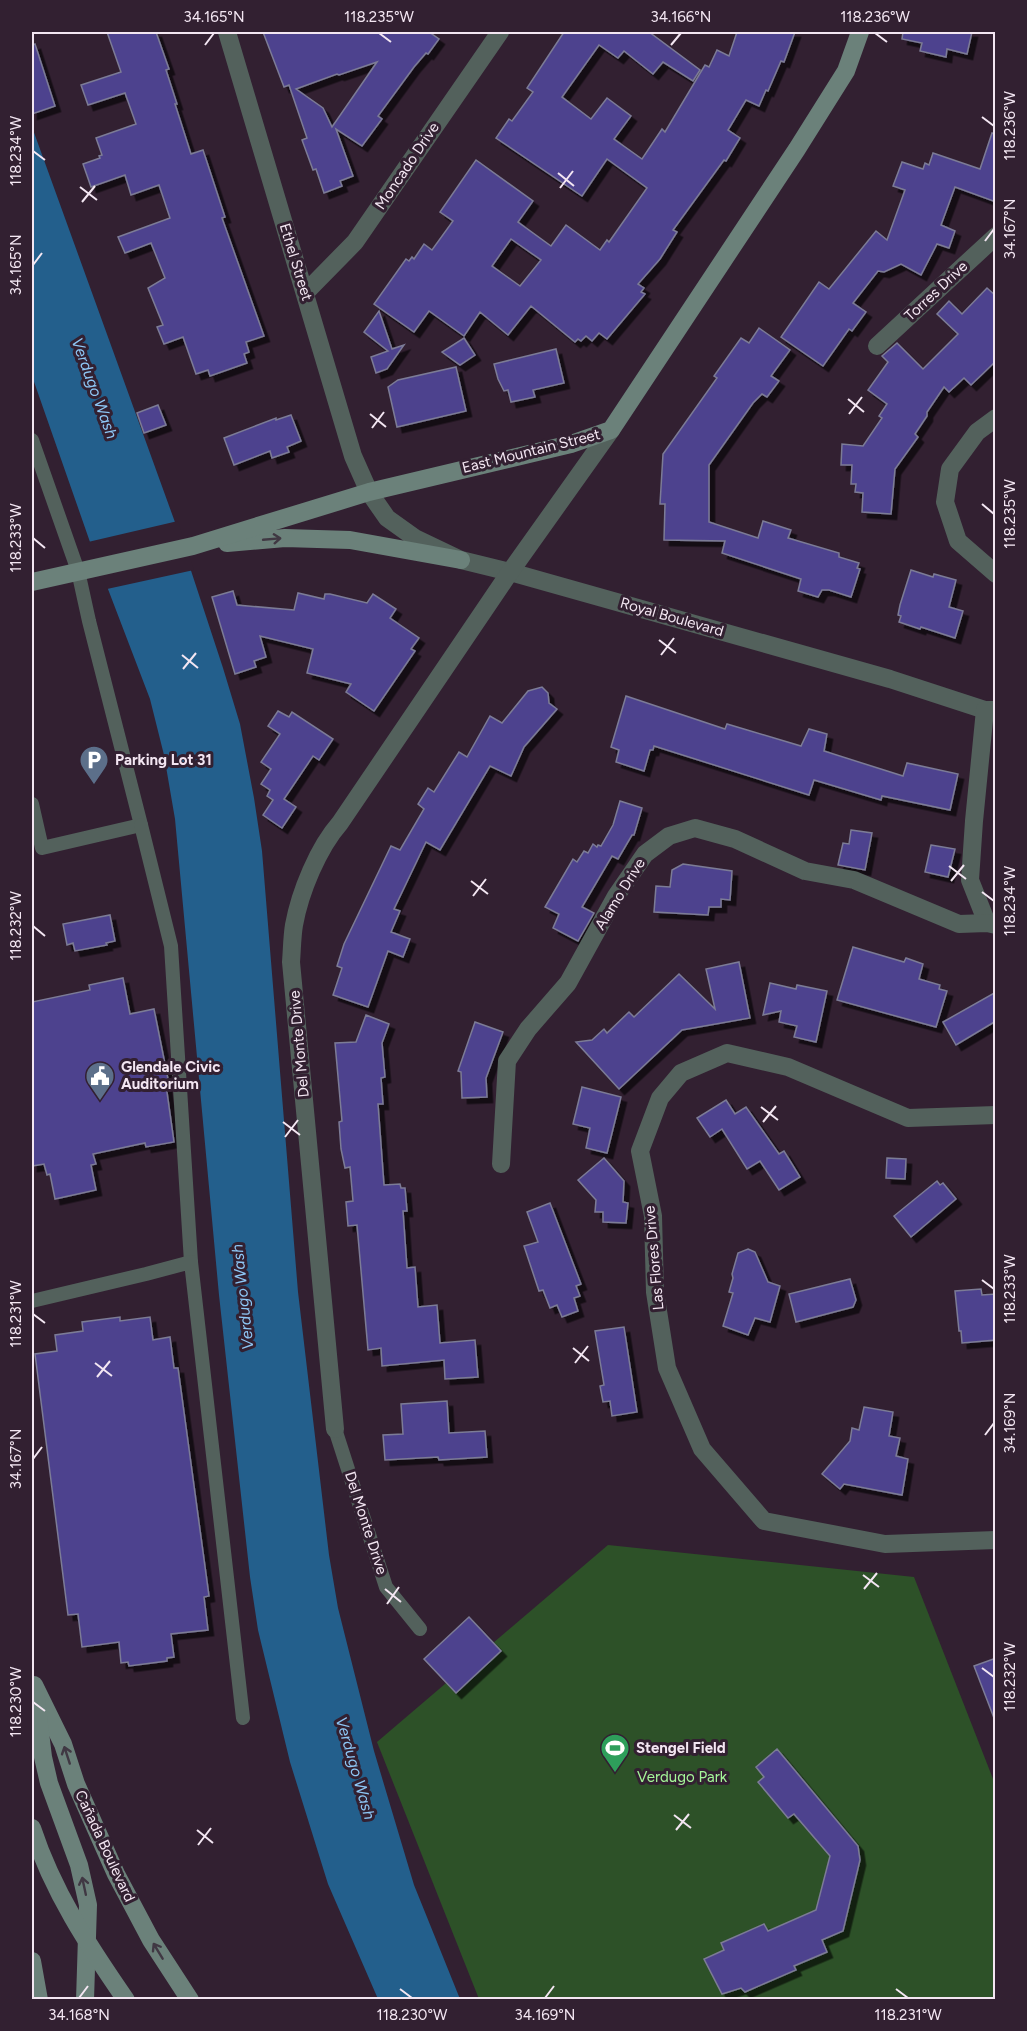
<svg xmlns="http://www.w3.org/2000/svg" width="1027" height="2031" font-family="Figtree,sans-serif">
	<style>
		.green { fill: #2d5128 }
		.water { fill: #235f8c }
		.pier { fill: #322031 }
		.building { fill: #4e438e; stroke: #7c7b96; stroke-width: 1.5; fill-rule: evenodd; filter: url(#shadow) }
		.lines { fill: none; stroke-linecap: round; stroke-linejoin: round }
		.lane { stroke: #53615c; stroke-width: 14 }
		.street { stroke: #53615c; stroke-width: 18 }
		.secondary { stroke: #6b817a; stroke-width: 18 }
		.oneway { stroke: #403843 }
		.ticks { fill: none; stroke: #f3e6f2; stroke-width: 2 }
		.labels { text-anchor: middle; stroke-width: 6; stroke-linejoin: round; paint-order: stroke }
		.street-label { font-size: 15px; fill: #f3e6f2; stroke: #322031 }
		.poi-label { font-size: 15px; font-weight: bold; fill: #f3e6f2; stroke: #322031; text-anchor: start }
		.park-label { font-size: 15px; fill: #a5f799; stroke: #322031 }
		.water-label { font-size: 16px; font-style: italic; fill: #8ec7f6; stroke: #322031 }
		.neatline { fill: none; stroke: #f3e6f2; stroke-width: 2 }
		.ticks-label { font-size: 15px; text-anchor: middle; fill: #f3e6f2 }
	</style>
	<defs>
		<filter id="shadow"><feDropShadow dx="5.5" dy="5.5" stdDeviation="0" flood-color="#0009"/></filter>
	</defs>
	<rect width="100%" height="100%" fill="#322031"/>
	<polygon class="green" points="608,1545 914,1577 995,1784 995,1999 479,1999 377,1742"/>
	<polygon class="water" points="32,127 176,525 223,668 240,724 254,798 262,851 298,1292 329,1555 338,1608 374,1751 414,1885 460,1999 378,1999 328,1884 290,1762 258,1630 250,1577 219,1295 175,819 164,755 150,699 90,542 32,376"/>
	<polygon class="pier" points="178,521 194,570 107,589 88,542"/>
	<g class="building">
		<polygon points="107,32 156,32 169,69 166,70 177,104 175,104 191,154 203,150 225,217 222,218 264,336 246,342 249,352 244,354 247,363 210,376 208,370 196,374 183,337 164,344 157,327 163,325 148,288 165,278 151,243 125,253 118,237 170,218 159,185 131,195 125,175 91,187 83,164 100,158 99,156 102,155 96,138 136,124 125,93 88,105 81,85 121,72"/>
		<path d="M263 32H429L439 39 428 54 426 53 414 67 378 116 382 119 362 146 336 129 353 176 340 181 342 186 324 193 316 169 313 170 302 140 307 138 289 85 284 87ZM377 62 332 127 323 108 296 89 337 74 339 75Z"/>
		<path d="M564 32H649L700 70 693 81 663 62 653 74 624 51 618 58 599 45 562 97 591 119 607 98 631 116 614 139 642 159 662 129 665 132 705 65 709 67 717 50 729 56 737 32H795L784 62 781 61 768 91 766 90 759 106 746 100 728 130 740 138 726 161 724 160 673 230 677 232 660 259 638 284 644 288 641 292 645 294 607 339 599 333 592 341 586 336 581 341 578 339 575 342 531 306 508 335 480 312 464 336 429 311 414 332 374 304 406 259 409 261 412 257 414 259 424 244 432 250 453 221 440 212 476 160 533 201 518 222 551 246 566 225 600 250 607 240 609 242 647 188 607 159 582 196 496 138 509 119 512 121 533 92 527 88ZM511 239 541 260 520 286 492 266Z"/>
		<polygon points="903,32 972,32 967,54 947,49 946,57 920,51 922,43 902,39"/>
		<polygon points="35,44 55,106 32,114 32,45"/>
		<polygon points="992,133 996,134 996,202 955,187 941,225 955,231 949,248 937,244 921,275 901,264 884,272 878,271 853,303 866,312 852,331 849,329 823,366 781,337 819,282 829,289 876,231 887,240 905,190 893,186 902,162 923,169 925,163 929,165 933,153 980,169"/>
		<polygon points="987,288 996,296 996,361 971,385 964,378 949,392 944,387 927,412 927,416 915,434 918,437 895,469 891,514 862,512 863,493 855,492 856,484 851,484 852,465 841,465 842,444 863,446 882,418 879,416 887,404 868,390 888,362 882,356 897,343 923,369 958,334 937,314 949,301 962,314"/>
		<polygon points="379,311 392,349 404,345 387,369 376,373 371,357 388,351 364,332"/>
		<polygon points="759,328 790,350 771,376 779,381 767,397 762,394 753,403 709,465 709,522 758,538 763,521 791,530 788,538 839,553 839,557 859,563 857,568 860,569 851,597 829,590 822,590 818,597 798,591 801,579 722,553 725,541 664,540 665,504 660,504 663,454 717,378 714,376 741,338 749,343"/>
		<polygon points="464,338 475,355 460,365 442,352"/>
		<polygon points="556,349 564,383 533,390 535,397 511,402 508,390 504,391 498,379 494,364"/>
		<polygon points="456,367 466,411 397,427 388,387 398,380"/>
		<polygon points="158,405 166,425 144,433 137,413"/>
		<polygon points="291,415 301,441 287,447 289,452 272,458 270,451 234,465 224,438 276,418 276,420"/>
		<polygon points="911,570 933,577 934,574 956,580 949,607 963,611 955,638 921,627 920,629 899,622 901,616 898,615 900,605"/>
		<polygon points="233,591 237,605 294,610 298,593 324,599 325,594 330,594 367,603 373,594 396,609 390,618 419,638 411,649 415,651 374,711 346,692 351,684 307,673 313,649 260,636 266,657 254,661 256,667 235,674 212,597"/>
		<polygon points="542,687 548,693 549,703 557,709 524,747 511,776 490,766 440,850 426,842 394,909 400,911 391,932 410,939 403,957 388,951 368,1007 333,995 342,968 337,966 344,944 391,846 400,850 424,809 418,804 428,788 434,792 459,752 467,757 490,716 502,723 528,691"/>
		<polygon points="626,696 725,729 727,724 801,746 809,729 827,734 824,751 903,776 907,763 958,774 950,810 882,796 881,800 814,780 809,795 654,746 653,750 650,750 644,771 616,762 619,750 611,747"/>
		<polygon points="278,711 289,717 292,712 333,739 319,760 313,756 284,799 296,807 282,828 263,815 273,800 267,796 270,790 261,784 271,769 261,762 280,734 268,726"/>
		<polygon points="620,801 642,808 634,835 632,835 618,859 612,856 582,907 594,913 578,941 553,928 559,914 545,907 573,859 577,862 584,851 588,853 593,844 597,847 598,845 601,846 613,825"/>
		<polygon points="851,830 872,833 865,870 838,865 843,843 849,844"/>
		<polygon points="931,845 955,849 948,877 925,872"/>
		<polygon points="683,864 732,871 730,900 721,899 721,907 709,907 708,915 654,912 656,886 670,887 672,870"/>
		<polygon points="110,915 115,941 106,943 107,945 75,951 73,943 67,945 63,924"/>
		<polygon points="853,947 904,962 906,958 923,964 919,979 940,985 939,989 947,991 936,1027 837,1000"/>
		<polygon points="739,962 750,1018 682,1030 619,1089 576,1042 592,1040 604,1029 607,1033 629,1012 634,1017 679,974 715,1009 706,969"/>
		<polygon points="123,978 130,1014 154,1009 169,1084 166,1085 174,1142 146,1147 145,1143 93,1154 96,1164 91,1165 96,1190 55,1199 50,1174 47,1175 44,1164 32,1166 32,1002 90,990 89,985"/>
		<polygon points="770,983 796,989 797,985 827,991 816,1042 794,1037 797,1026 779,1022 781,1011 763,1015"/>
		<polygon points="996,992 996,1021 956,1045 943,1022"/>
		<polygon points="366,1015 389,1024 382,1043 385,1077 381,1078 383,1104 378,1104 384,1185 400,1184 401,1188 405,1188 407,1211 403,1211 407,1268 415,1267 418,1307 437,1305 440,1343 475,1340 478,1377 445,1379 444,1360 382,1366 381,1348 368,1350 357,1225 348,1226 346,1202 353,1201 350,1167 345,1168 341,1149 339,1122 342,1121 335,1043 356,1042"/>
		<polygon points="475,1022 503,1032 486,1078 487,1097 462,1098 461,1072 458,1071"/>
		<polygon points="582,1087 621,1097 607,1153 586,1148 590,1128 573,1124"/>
		<polygon points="726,1100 735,1114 746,1107 779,1154 784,1151 800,1177 779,1190 760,1161 747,1169 722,1129 710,1137 697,1118"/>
		<polygon points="604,1158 624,1181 623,1202 628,1203 626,1223 603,1222 603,1212 595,1212 596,1200 578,1180"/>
		<polygon points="887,1158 906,1159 905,1179 886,1178"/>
		<polygon points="937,1181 940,1185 943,1183 956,1199 911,1237 894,1216"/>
		<polygon points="550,1203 581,1284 576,1286 580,1296 574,1298 578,1311 562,1317 557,1305 550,1308 543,1290 539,1291 524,1246 538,1242 527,1212"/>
		<polygon points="748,1249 755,1252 768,1282 780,1286 770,1322 755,1318 748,1335 723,1326 733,1293 729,1292 733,1278 732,1274 738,1253"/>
		<polygon points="850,1279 856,1300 853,1307 796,1322 789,1294"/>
		<polygon points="981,1289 982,1295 996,1294 996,1340 962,1343 961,1331 959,1331 955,1291"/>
		<polygon points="120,1317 120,1321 150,1317 153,1340 170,1337 174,1368 178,1368 209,1596 204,1597 208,1630 171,1634 174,1657 167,1658 167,1661 129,1666 128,1662 121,1663 119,1642 82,1647 78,1614 68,1615 35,1354 57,1351 55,1335 83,1331 82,1322"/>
		<polygon points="624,1327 637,1412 612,1416 610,1401 603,1402 600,1386 604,1385 595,1331"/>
		<polygon points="447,1401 449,1433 485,1431 487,1457 439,1460 438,1457 385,1460 383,1435 403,1434 401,1404"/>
		<polygon points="864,1407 893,1412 889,1436 900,1438 896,1456 908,1459 902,1495 844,1484 840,1489 822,1474 850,1441 852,1428 859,1430"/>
		<polygon points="469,1617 501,1651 456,1693 424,1659"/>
		<polygon points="996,1658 996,1718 994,1718 974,1666"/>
		<polygon points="777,1749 858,1846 860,1860 843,1931 822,1940 827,1952 794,1966 796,1970 745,1992 741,1988 722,1994 704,1959 724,1950 721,1943 764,1924 768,1931 816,1910 830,1856 794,1814 788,1818 758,1782 764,1777 756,1767"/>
	</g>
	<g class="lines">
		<g class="lane">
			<polyline points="32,440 78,571 89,621 141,825 42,848 32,804"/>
			<polyline points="141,825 171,946 191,1262"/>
			<polyline points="32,1301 146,1274 191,1262 243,1718"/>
			<polyline points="335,1429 386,1587 420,1629"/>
		</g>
		<g class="street">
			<polyline points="227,32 353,456 369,492 387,518 415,538 461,560 510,572 890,679 985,710 996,710"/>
			<polyline points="305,293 355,242 500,32"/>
			<polyline points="877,346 996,236"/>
			<polyline points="996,418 977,432 950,469 945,502 958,541 996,574"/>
			<polyline points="985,710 974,821 970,880 987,923"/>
			<polyline points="996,1115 908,1118 788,1067 727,1053 681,1073 660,1098 640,1151 653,1216 655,1292 667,1368 702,1449 764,1521 885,1544 996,1540"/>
			<polyline points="501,1164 507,1061 528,1029 568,983 616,896 645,854 669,836 695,828 735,839 805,871 854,880 959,924 987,923 996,925"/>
			<path d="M335 1429 291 962C292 950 292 937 294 925 300 892 318 848 340 823L510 572 611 430"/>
		</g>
		<g class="secondary">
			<polyline points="227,543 285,538 350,540 461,560"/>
			<polyline points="32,582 193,546 369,492 571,444 611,430 797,149 846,71 860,32"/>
			<polyline points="34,1685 63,1744 76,1784 116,1874 151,1940 190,2000"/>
			<polyline points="36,1699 43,1757 49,1783 79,1865 88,1905 85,2000"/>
			<path d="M32 1828C53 1892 88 1945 126 2000"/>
			<polyline points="32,1961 39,2000"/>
		</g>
	</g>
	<defs><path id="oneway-shaft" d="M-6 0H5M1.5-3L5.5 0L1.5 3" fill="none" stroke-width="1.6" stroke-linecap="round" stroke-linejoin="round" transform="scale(1.5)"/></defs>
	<g class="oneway">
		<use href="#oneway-shaft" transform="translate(272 539) rotate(-5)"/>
		<use href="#oneway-shaft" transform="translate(67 1755) rotate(-108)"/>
		<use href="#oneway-shaft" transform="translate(84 1886) rotate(-102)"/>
		<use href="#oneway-shaft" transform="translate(158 1951) rotate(-121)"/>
	</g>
	<path class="ticks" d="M379 33 391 42M875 33 887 42M205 45 214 33M671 45 681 33M982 117 994 126M33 151 45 160M558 173 574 186M80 187 97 200M560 188 573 171M82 202 95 186M985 241 994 229M33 265 42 253M848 399 864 412M370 414 386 427M849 414 862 397M372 428 384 412M982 504 994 514M33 538 45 548M659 640 676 653M182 655 198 668M661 655 674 638M183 669 196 653M949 866 966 879M471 881 488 894M951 881 964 865M982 892 994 901M473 896 486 879M33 926 45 936M761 1107 778 1120M283 1122 300 1135M763 1122 776 1106M285 1137 298 1120M982 1280 994 1289M33 1314 45 1323M573 1348 589 1361M95 1363 112 1376M575 1363 588 1346M97 1377 110 1361M985 1435 994 1423M33 1459 42 1447M863 1575 879 1587M385 1589 401 1602M864 1589 877 1573M387 1604 399 1587M982 1668 994 1677M33 1702 45 1711M674 1815 691 1828M197 1830 213 1843M676 1830 689 1814M198 1845 211 1828M400 1989 412 1998M896 1989 908 1998M79 1998 88 1986M545 1998 554 1986"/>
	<defs>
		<g id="parking-pin" transform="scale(1.5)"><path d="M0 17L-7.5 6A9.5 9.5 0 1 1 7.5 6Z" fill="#5c6f8a" stroke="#322031"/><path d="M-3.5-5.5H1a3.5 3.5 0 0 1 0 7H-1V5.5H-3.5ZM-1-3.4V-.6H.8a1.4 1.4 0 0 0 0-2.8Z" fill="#fff"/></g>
		<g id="civic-pin" transform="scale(1.5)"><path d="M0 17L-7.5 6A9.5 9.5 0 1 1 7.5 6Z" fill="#5c6f8a" stroke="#322031"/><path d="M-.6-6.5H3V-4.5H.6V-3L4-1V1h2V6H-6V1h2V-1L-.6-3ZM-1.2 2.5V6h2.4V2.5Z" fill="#fff"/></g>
		<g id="stadium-pin" transform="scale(1.5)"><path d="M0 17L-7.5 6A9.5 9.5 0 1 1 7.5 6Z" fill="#2e9e5b" stroke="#322031"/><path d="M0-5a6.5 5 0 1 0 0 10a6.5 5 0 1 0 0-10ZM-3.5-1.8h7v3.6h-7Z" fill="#fff"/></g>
	</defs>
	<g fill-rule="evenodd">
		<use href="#parking-pin" x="94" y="760"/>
		<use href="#civic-pin" x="100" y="1076"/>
		<use href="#stadium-pin" x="615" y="1748"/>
	</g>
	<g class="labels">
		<g class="street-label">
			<text transform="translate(407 166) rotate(-56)" y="5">Moncado Drive</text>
			<text transform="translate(296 262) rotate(73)" y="5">Ethel Street</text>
			<text transform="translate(936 291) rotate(-43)" y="5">Torres Drive</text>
			<text transform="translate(531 451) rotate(-14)" y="5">East Mountain Street</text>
			<text transform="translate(672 617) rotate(16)" y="5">Royal Boulevard</text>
			<text transform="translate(620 894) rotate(-58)" y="5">Alamo Drive</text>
			<text transform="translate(299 1044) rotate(-95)" y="5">Del Monte Drive</text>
			<text transform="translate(654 1258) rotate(-95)" y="5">Las Flores Drive</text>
			<text transform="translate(366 1523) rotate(72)" y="5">Del Monte Drive</text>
			<text transform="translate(105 1846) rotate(65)" y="5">Cañada Boulevard</text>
		</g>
		<g class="poi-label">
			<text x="115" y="765">Parking Lot 31</text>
			<text x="121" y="1072">Glendale Civic<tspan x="121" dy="17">Auditorium</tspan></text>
			<text x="636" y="1753">Stengel Field</text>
		</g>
		<g class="park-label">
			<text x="682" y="1782">Verdugo Park</text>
		</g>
		<g class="water-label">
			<text transform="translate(95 388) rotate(70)" y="6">Verdugo Wash</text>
			<text transform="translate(242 1297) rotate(-96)" y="6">Verdugo Wash</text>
			<text transform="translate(356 1768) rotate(74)" y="6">Verdugo Wash</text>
		</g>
	</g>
	<rect width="1027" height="2031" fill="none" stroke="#322031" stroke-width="66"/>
	<rect x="33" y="33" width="961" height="1965" class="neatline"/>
	<g class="ticks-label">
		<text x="214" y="22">34.165°N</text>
		<text x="379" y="22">118.235°W</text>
		<text x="681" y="22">34.166°N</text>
		<text x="875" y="22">118.236°W</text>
		<text transform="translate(1010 126) rotate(-90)" y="5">118.236°W</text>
		<text transform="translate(16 151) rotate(-90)" y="5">118.234°W</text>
		<text transform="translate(1010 229) rotate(-90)" y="5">34.167°N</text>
		<text transform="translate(16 265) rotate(-90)" y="5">34.165°N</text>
		<text transform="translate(1010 514) rotate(-90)" y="5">118.235°W</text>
		<text transform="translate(16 538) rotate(-90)" y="5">118.233°W</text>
		<text transform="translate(1010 901) rotate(-90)" y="5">118.234°W</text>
		<text transform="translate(16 926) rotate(-90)" y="5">118.232°W</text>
		<text transform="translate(1010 1289) rotate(-90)" y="5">118.233°W</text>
		<text transform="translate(16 1314) rotate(-90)" y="5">118.231°W</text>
		<text transform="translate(1010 1423) rotate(-90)" y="5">34.169°N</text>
		<text transform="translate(16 1459) rotate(-90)" y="5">34.167°N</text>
		<text transform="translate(1010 1677) rotate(-90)" y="5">118.232°W</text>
		<text transform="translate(16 1702) rotate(-90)" y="5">118.230°W</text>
		<text x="79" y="2020">34.168°N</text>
		<text x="412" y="2020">118.230°W</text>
		<text x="545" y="2020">34.169°N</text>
		<text x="908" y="2020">118.231°W</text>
	</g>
</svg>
